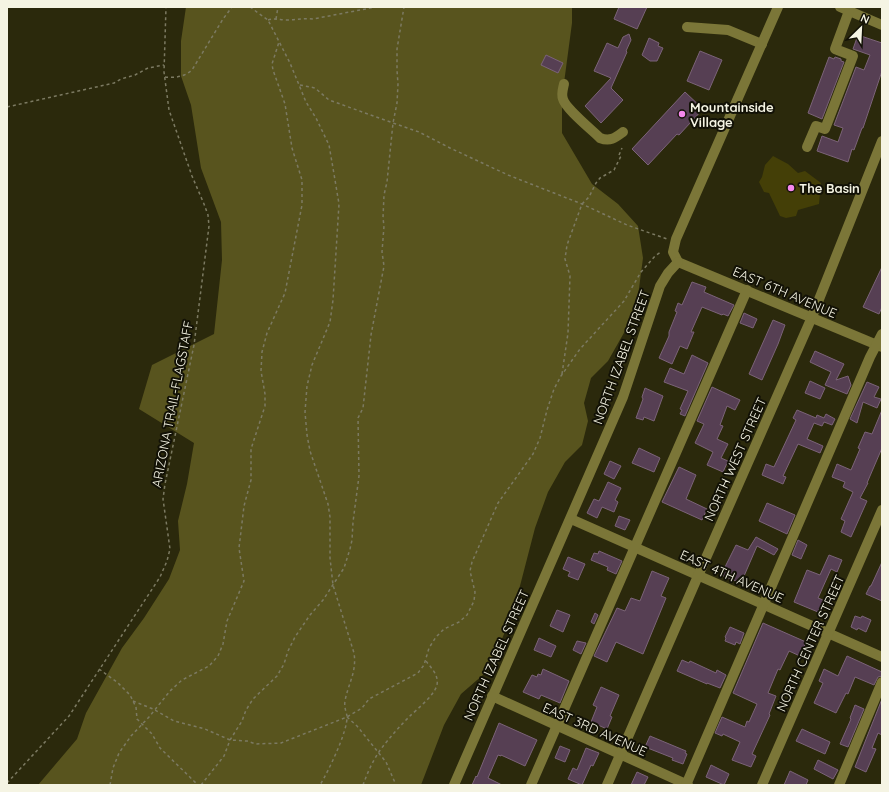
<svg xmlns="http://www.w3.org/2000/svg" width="889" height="792" font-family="Quicksand,sans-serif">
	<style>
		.green { fill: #443f07 }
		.forest { fill: #58541e }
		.building { fill: #563f53; stroke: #7b6378 }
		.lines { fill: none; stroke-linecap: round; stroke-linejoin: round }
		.path { stroke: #7c7a62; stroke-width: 1.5; stroke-dasharray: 3 3; stroke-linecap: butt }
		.minor { stroke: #7b7638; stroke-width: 10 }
		.poi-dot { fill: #f688ed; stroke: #121106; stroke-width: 1.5 }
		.labels { text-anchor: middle; stroke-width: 4; stroke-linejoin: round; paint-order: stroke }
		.poi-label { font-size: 13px; font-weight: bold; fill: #f5f4e3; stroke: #121106; text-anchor: start }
		.street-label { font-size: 13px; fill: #f5f4e3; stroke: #121106 }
	</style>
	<rect width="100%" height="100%" fill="#2b290c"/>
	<polygon class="green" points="773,156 788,164 798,173 805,171 821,183 819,204 798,210 796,216 786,218 780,216 769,193 764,192 759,182 762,177 765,165"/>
	<polygon class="forest" points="186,7 572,7 572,23 562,98 562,133 592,184 618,204 638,226 643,258 638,296 625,331 608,361 591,378 584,403 588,421 582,445 565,462 548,492 535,528 514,609 500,644 484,674 461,694 444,725 421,785 38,785 77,739 86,713 122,648 144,618 169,579 180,550 178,521 187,484 194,443 139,409 152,365 214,334 222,260 221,222 201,168 191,105 181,76 181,41"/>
	<g class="building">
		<polygon points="619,7 647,7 637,29 614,19"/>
		<polygon points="629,34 631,40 626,51 627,52 611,88 623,100 601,123 585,106 611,78 594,71 607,43 618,48 623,37"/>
		<polygon points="858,35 882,43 882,71 863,128 862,128 854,150 852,149 848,162 817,151 822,136 838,142 843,128 834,125 856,67 864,70 870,55 853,49"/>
		<polygon points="649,38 659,43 658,46 663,48 657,61 650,61 642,55"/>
		<polygon points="700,51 722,60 709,90 687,81"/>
		<polygon points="546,55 563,63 558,73 541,65"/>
		<polygon points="829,57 834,59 835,57 841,59 841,61 844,62 822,119 808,113"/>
		<polygon points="685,92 703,109 679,135 677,134 648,165 632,149"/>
		<polygon points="882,267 882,307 879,314 863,307"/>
		<polygon points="692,282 706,287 704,292 734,305 728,316 723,314 722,315 702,307 691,332 694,332 687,349 680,346 672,364 659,358 669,336 669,332 677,312 675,311 678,303 682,305"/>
		<polygon points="744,313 757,319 753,328 740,323"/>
		<polygon points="773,320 785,325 778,344 762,380 749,374"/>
		<polygon points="815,351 844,364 836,380 848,376 851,385 847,394 825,385 831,372 810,362"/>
		<polygon points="692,355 708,363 685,416 680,414 682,410 680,409 688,391 664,382 670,368 684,374"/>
		<polygon points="810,381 825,388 820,399 805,393"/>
		<polygon points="867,382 879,387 874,397 881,399 877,408 863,402 857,423 850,419"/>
		<polygon points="712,387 740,400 735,410 727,406 720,425 723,426 717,439 728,444 721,458 728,461 723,472 707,465 713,452 695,443 704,424 697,421"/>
		<polygon points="645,388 663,396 654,421 644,417 643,420 636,418 643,399 642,397"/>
		<polygon points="797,410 816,418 817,415 824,418 826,414 835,419 832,425 824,422 822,426 814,423 807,439 823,446 820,453 798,444 783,476 786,477 783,484 762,475 766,464 774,467 796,420 793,418"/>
		<polygon points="882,410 882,448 867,483 868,483 860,498 867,501 851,537 841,532 845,521 841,519 853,492 843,487 845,482 832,477 837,464 851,470 860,449 858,448 865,432 872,434"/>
		<polygon points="639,448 660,458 654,472 632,463"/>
		<polygon points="610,461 621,466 614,479 604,474"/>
		<polygon points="679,467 696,475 686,499 707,509 702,520 662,502"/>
		<polygon points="608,482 621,488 615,500 618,502 614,512 602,507 597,518 587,513 594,499 599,501"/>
		<polygon points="767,503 795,515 787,534 759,521"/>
		<polygon points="619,516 630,520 625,530 615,526"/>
		<polygon points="756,537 778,549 774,555 757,546 741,583 721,575 736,545 748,550"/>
		<polygon points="798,540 807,545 801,559 792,555"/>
		<polygon points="599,551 622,561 616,574 607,570 608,567 591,560 594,553 598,554"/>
		<polygon points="829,555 842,560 837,572 831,569 818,598 823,600 818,612 794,602 807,570 820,575"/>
		<polygon points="568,557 585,564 578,580 568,576 570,572 563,569"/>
		<polygon points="882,562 882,601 866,594 870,586 871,586"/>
		<polygon points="652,571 669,578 661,596 666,598 643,654 616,642 607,662 594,656 617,608 625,611 631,598 640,601"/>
		<polygon points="557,610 570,615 563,632 550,626"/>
		<polygon points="595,613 598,615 594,624 591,622"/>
		<polygon points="855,616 861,618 862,616 871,620 866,632 858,628 857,630 851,627"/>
		<polygon points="763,623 806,642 800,656 789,651 780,670 778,669 768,693 776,696 769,714 770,715 752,754 756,756 751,767 732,760 740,742 723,734 722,736 715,733 722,717 745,727 747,721 749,722 757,704 733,693"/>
		<polygon points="730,627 744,633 740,644 736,642 735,645 725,641 726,638 725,637"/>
		<polygon points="539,638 556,646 551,657 534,650"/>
		<polygon points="577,641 586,643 581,654 573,650"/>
		<polygon points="847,656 882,672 882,676 878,677 874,685 855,677 848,694 846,693 836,713 814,703 823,683 819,681 824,669 838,676"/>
		<polygon points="682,660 689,663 690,661 716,673 717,670 726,675 720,688 707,683 707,684 677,671"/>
		<polygon points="543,669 569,681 560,703 541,695 539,699 523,692 532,675 537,677 538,674 541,675"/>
		<polygon points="601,687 619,695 610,716 612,717 607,729 591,722 597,707 593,705"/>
		<polygon points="882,699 882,735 878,733 872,748 876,749 866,772 855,767"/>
		<polygon points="855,705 864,709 848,747 840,744 851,719 850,718"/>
		<polygon points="499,723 537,740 525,766 501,755 501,756 498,755 488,778 502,785 472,785 476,776 477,777"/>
		<polygon points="802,729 830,742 825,754 796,741"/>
		<polygon points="650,736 686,751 685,753 687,754 683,764 672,760 673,758 645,747"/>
		<polygon points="560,746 570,750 565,762 555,758"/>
		<polygon points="586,748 599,753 593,766 591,765 582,785 568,779 573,768 577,770"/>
		<polygon points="818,760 838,770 833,779 814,769"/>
		<polygon points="711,765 729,774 724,785 706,777"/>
		<polygon points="790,771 808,780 806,785 784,785"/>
		<polygon points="637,772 648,777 644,785 631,785"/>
	</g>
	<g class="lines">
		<g class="path">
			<path d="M250 7 268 20 290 63 306 102 316 118 329 145 334 174 339 204 333 300 330 322 312 365 307 386 305 412 307 435 310 451 328 504 330 517V558L333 585 354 653C357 672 348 684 345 701 344 707 346 711 347 716 348 731 328 772 320 785"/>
			<polyline points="276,19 278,7"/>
			<path d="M268 20C275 18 280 20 287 20 296 20 304 18 313 19L376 7"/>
			<path d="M165 77C175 78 184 77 192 70L223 19 232 7"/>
			<polyline points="300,85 315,88 329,100 393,123 419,132 450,148 508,175 582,204 627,225 667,239"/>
			<polyline points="7,107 114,83 121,79 135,75 148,68 164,65"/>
			<polyline points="562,374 568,333 570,276 565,259 567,245 582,204 589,197 596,183 600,178 614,170 621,156 619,155 622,148"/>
			<polyline points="99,669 117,682 130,695 136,707 137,719 152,734 160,748 198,785"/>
			<polyline points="133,701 153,709 174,721 205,729 230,740 247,741 256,744 281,743 347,717 362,708 369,699 418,673 424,665 429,648 436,637 444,629 459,622 467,615 474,601 475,592 470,571 472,562 498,503 533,454 540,438 547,410 554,389 561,376 580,349 624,301 641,272 655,256 661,252"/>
			<polyline points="347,717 357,726 386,762 396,785"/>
			<polyline points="7,783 69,716 160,577 167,561 170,549 163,499 165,484 194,345 209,226 208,215 204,204 192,176 169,110 164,72 166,7"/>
			<polyline points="110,785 113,768 119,753 131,736 149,717 170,691 182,680 209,666 218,656 223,644 227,621 244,581 239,548 244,506 251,480 251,449 265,406 265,394 261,371 262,352 267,333 285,293 302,205 302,180 292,148 285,104 273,70 272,64 279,42"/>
			<polyline points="201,785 224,756 230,740 242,721 246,710 253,699 277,676 284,664 288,651 295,637 310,615 323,600 344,568 350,549 352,540 353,522 359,476 358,418 363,408 371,335 384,266 382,252 384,226 383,218 384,195 387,182 393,123 397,103 398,84 397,70 397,49 404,7"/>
			<path d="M363 785C368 771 375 756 384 745 392 735 400 726 409 717 417 709 434 696 437 685 439 675 431 668 426 661"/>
		</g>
		<g class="minor">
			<polyline points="840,7 882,25"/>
			<polyline points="687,27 728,30 762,44"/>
			<path d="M564 84C563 89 561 94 563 99 565 108 592 130 600 138 610 142 615 138 623 132"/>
			<polyline points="807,147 816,126 825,129 853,56 835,49 849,11"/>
			<polyline points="678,262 673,252 676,239 778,7"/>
			<polyline points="678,262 882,347"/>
			<polyline points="571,519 882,657"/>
			<polyline points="492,696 688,785"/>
			<polyline points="454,785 623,397 660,286 668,273 678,262"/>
			<polyline points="531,785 747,290"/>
			<polyline points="607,785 698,576 812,317 882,141"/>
			<polyline points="686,785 870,357 882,334"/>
			<polyline points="762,785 882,510"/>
			<polyline points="839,785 882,682"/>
		</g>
	</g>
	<g class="poi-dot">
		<circle cx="682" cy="114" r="4"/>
		<circle cx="791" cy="188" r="4"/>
	</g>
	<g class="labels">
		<g class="poi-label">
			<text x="690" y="112">Mountainside<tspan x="690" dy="15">Village</tspan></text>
			<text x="799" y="193">The Basin</text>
		</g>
		<g class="street-label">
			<text transform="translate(785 292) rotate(23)" y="5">EAST 6TH AVENUE</text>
			<text transform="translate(621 357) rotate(-70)" y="5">NORTH IZABEL STREET</text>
			<text transform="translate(172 404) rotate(-79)" y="5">ARIZONA TRAIL-FLAGSTAFF</text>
			<text transform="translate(735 459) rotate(-66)" y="5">NORTH WEST STREET</text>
			<text transform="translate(732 576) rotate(24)" y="5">EAST 4TH AVENUE</text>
			<text transform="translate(810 643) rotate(-66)" y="5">NORTH CENTER STREET</text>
			<text transform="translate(496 655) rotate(-66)" y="5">NORTH IZABEL STREET</text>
			<text transform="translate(595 729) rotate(24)" y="5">EAST 3RD AVENUE</text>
		</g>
	</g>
	<rect width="889" height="792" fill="none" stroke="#f5f4e3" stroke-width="16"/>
	<g transform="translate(861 28) rotate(24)" stroke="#121106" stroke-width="3" paint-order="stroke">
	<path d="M0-3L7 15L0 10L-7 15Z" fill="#f5f4e3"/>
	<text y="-6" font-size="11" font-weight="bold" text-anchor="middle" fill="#f5f4e3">N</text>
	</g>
</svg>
